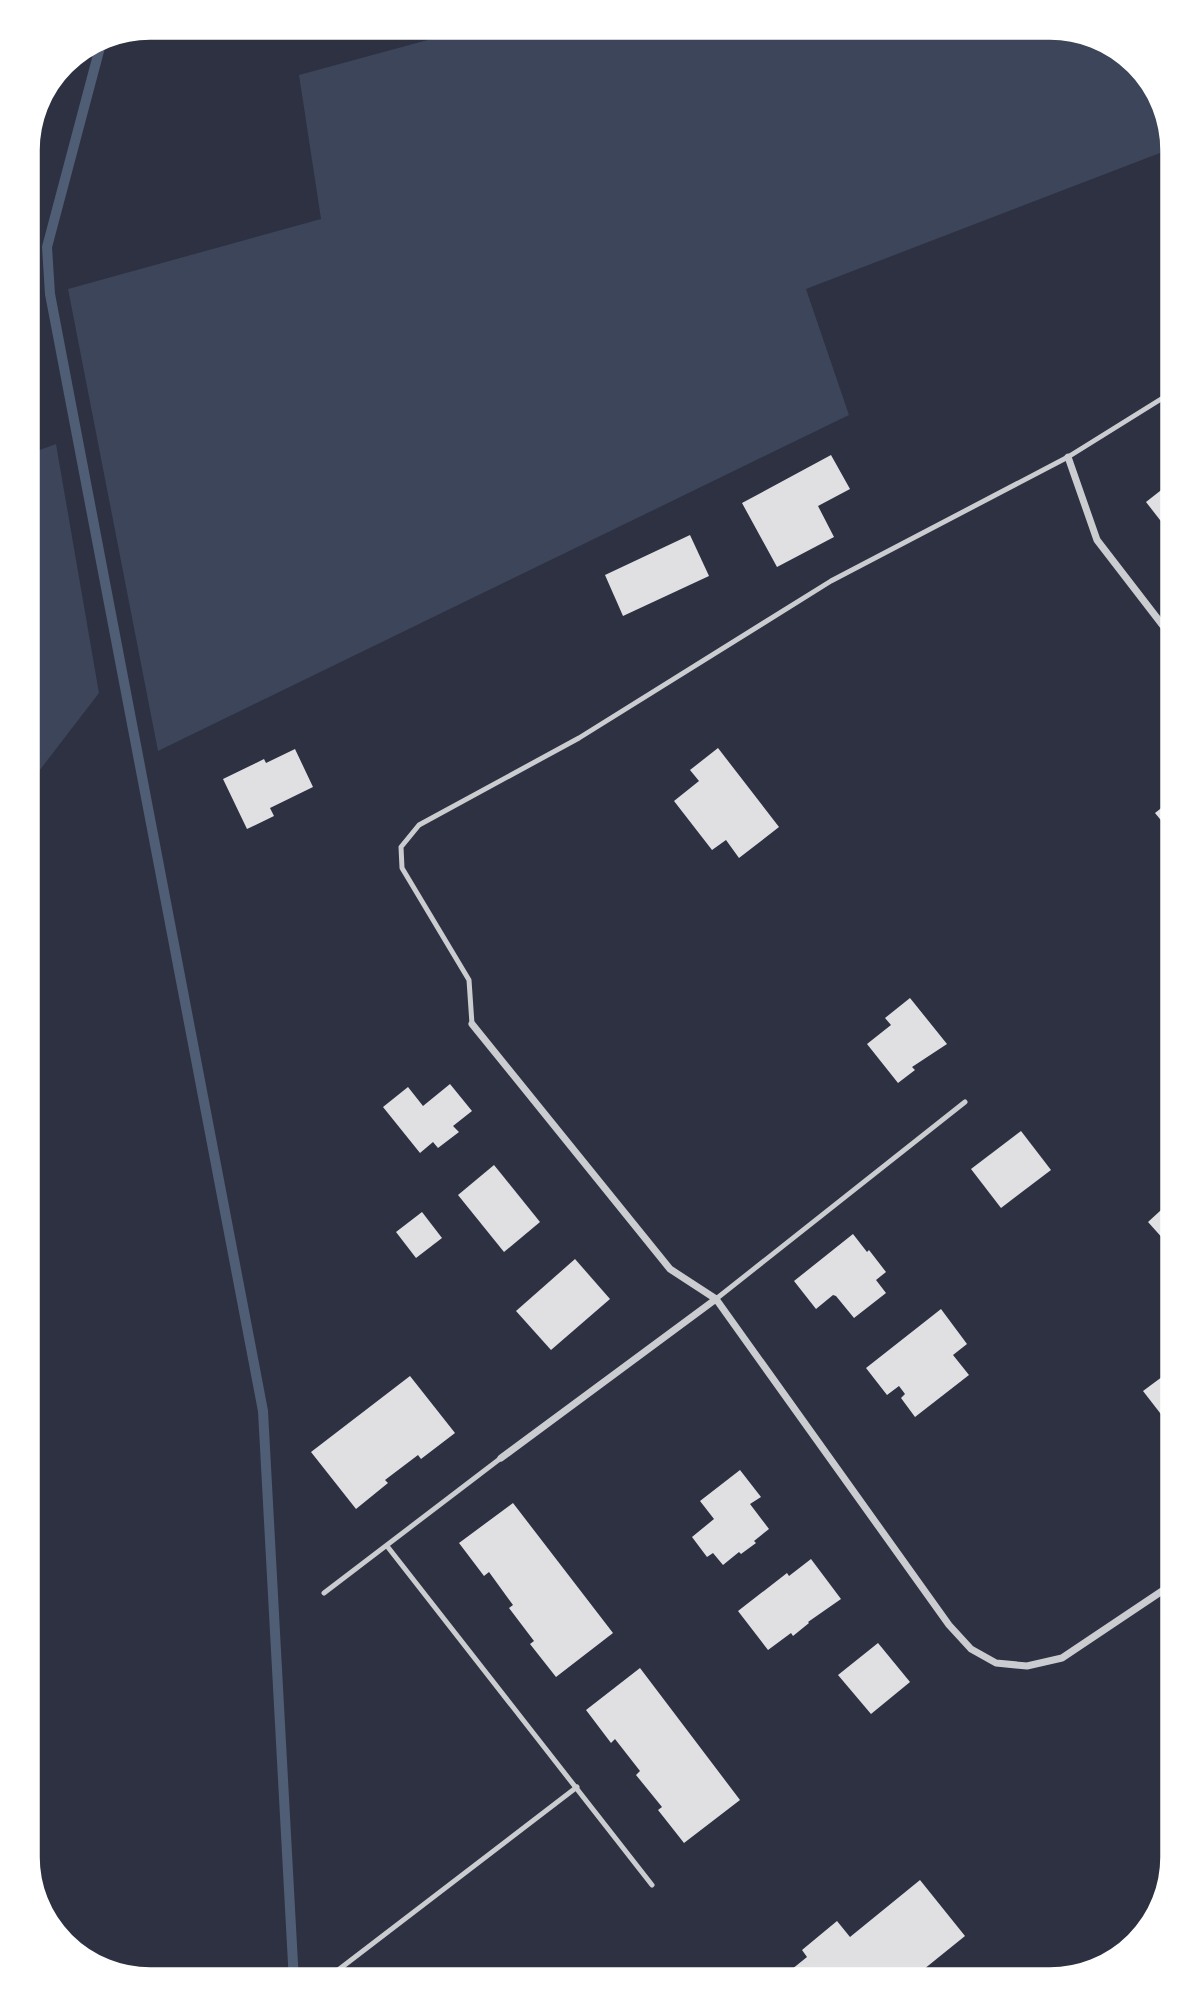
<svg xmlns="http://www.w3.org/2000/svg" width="1200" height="2008" font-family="Georgia,serif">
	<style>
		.green { fill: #3c4559 }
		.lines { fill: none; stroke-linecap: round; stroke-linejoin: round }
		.stream { stroke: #4f5d75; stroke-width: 10 }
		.building { fill: #e0e0e3 }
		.service { stroke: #caccd0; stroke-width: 5 }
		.minor { stroke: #caccd0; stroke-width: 7 }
		.rim { fill: none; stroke: #fff; stroke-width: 3.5 }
	</style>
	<rect width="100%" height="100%" fill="#2d3142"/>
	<g class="green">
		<polygon points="479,26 1058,27 1119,47 1152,85 1165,111 1173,148 806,289 849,415 158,751 68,289 321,219 299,75"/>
		<polygon points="56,444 99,693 26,788 26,455"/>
	</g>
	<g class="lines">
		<polyline class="stream" points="103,36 47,247 50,294 263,1411 294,1982"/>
	</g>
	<g class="building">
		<polygon points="831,455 850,489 818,506 834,537 777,567 742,503"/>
		<polygon points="1174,480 1174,524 1167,529 1146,502"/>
		<polygon points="690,535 709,576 623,616 605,575"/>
		<polygon points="718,748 779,827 739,858 726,840 712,850 674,801 699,781 690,770"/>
		<polygon points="295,749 313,787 270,808 274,816 247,829 223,779 264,759 266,763"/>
		<polygon points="1174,798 1174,836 1155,813"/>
		<polygon points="910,998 947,1044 912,1067 915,1070 898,1083 867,1044 891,1025 885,1018"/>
		<polygon points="450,1084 472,1111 453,1126 459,1132 438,1148 433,1142 420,1153 383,1107 408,1087 423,1106"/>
		<polygon points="1021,1131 1051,1170 1001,1208 971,1169"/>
		<polygon points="494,1165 540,1222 504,1252 458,1195"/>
		<polygon points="1174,1181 1174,1251 1148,1222 1172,1200 1164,1191"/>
		<polygon points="422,1212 442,1238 416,1258 396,1232"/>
		<polygon points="853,1234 867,1252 869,1250 886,1272 876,1280 886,1293 854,1318 836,1296 833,1295 816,1309 794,1281"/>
		<polygon points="575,1259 610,1299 551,1350 516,1311"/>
		<polygon points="941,1309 967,1344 953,1355 969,1375 915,1417 901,1398 905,1394 899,1386 887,1395 866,1368"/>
		<polygon points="1174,1368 1174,1431 1143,1391"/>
		<polygon points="410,1376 455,1433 421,1459 418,1455 385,1480 388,1483 356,1509 311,1452"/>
		<polygon points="740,1470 761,1497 750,1504 769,1529 754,1541 756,1543 741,1554 739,1552 723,1565 713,1553 707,1557 692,1537 714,1519 700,1501"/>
		<polygon points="513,1503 613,1633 556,1677 530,1644 534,1641 509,1608 513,1605 489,1572 484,1576 459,1543"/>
		<polygon points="811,1559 841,1599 808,1622 809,1623 793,1636 791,1633 768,1650 738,1611 787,1573 789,1576"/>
		<polygon points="878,1643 910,1682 871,1714 838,1675"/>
		<polygon points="640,1668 740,1800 684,1843 658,1810 662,1807 636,1775 640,1771 615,1739 611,1743 586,1710"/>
		<polygon points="920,1880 965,1936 908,1982 776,1982 807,1957 802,1950 837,1921 850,1937"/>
	</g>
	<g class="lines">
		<g class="service">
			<polyline points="472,1024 469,980 402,868 401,847 419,825 579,738 831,581 1068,457 1174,391"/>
			<polyline points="716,1299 965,1102"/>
			<polyline points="387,1546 652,1885"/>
			<polyline points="324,1593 501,1458"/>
			<polyline points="329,1977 577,1787"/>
		</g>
		<g class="minor">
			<polyline points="1068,457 1097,540 1174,640"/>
			<polyline points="472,1024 670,1269 716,1299 949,1625 971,1649 996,1663 1027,1666 1062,1658 1174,1583"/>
			<polyline points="501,1458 716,1299"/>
		</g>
	</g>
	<path d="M0 0H1200V2008H0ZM150 38H1050A112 112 0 0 1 1162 150V1857A112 112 0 0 1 1050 1969H150A112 112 0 0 1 38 1857V150A112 112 0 0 1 150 38Z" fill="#fff" fill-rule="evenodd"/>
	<path class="rim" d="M150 38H1050A112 112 0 0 1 1162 150V1857A112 112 0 0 1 1050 1969H150A112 112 0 0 1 38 1857V150A112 112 0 0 1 150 38Z"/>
</svg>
